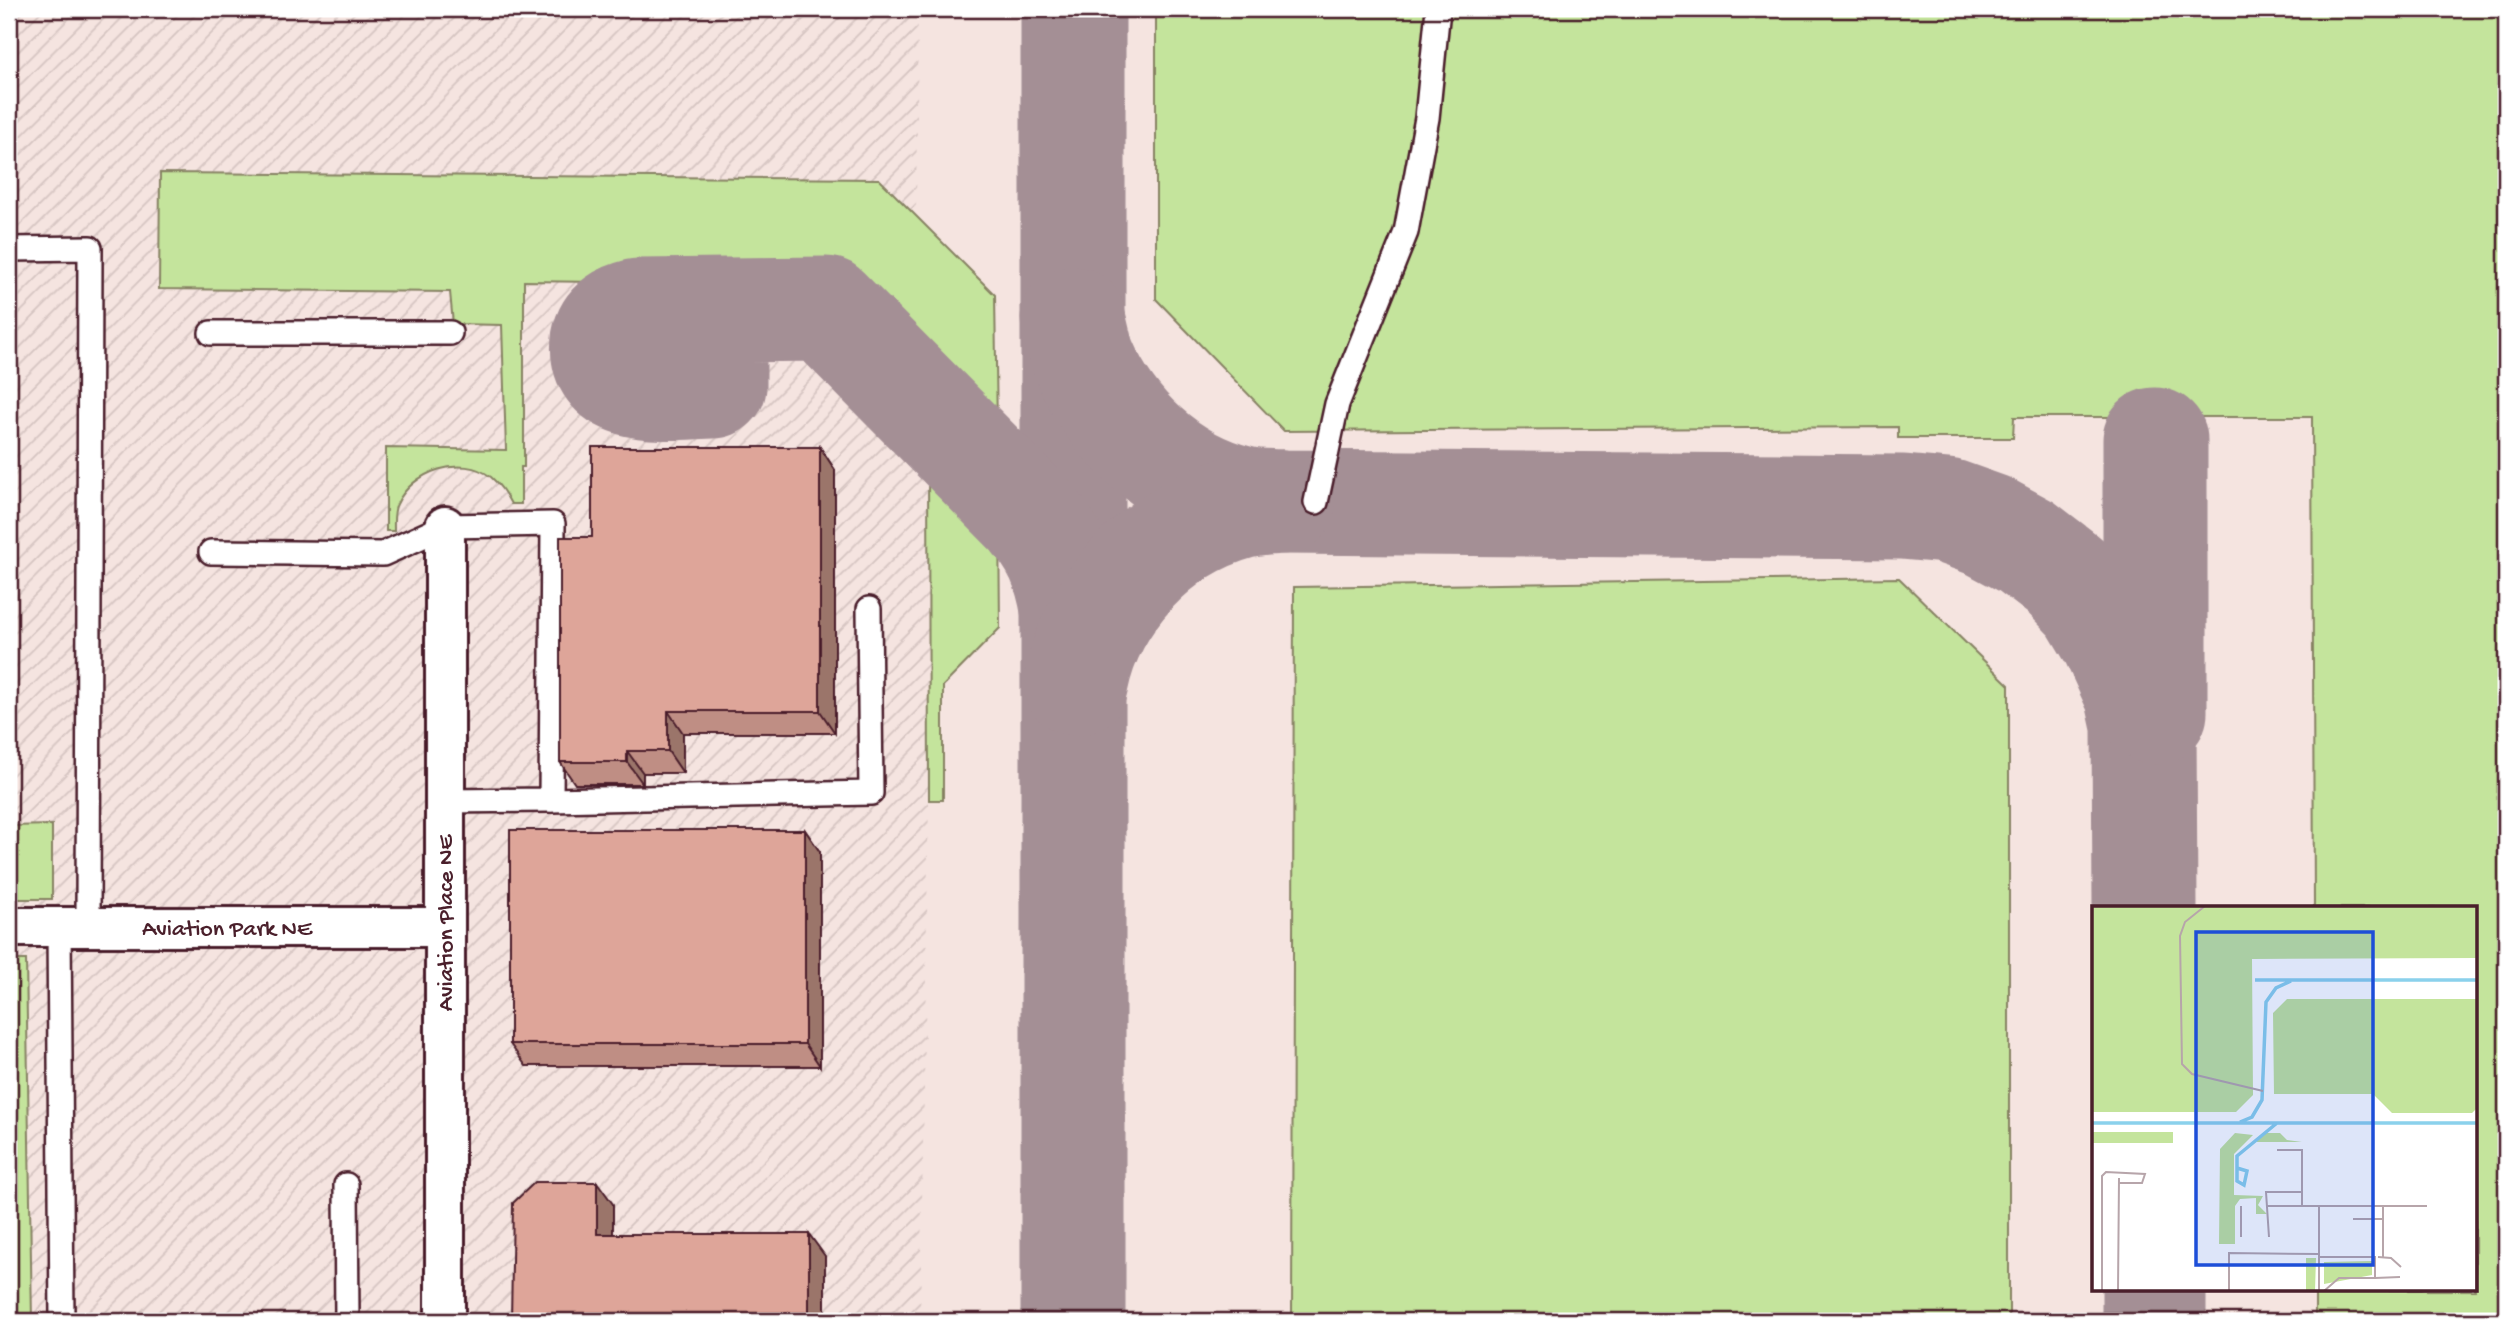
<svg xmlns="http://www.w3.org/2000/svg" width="2515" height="1330" font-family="'Gochi Hand',sans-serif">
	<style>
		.built { fill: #f5e4e0; fill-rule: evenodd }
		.industrial { fill: url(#industrial-furrows) }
		.green { fill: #c4e49c; stroke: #878264; stroke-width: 2 }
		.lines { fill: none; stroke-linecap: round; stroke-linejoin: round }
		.taxiway { stroke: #a48f95; stroke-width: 105 }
		.service-casing { stroke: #4a1f2b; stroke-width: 28 }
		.minor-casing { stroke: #4a1f2b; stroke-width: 44 }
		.service { stroke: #fff; stroke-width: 23 }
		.minor { stroke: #fff; stroke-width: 38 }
		.wall { fill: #bf8e84; stroke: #4a1f2b; stroke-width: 2 }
		.shaded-wall { fill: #9b746b; stroke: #4a1f2b; stroke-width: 2 }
		.building { fill: #dea599; stroke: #4a1f2b; stroke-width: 2 }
		.labels { text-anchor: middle; stroke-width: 5; stroke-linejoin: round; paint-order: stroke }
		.street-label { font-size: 24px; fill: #4a1f2b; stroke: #fff }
		.inset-river { fill: none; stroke: #8bd1ec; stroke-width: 3.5 }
		.inset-road { fill: none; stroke: #b7a5aa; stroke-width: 2 }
		.view { fill: #1d4ed8; fill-opacity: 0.15; stroke: #1d4ed8; stroke-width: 3.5 }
		.inset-edge { fill: none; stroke: #4a1f2b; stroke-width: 3.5 }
	</style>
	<defs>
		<pattern id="industrial-furrows" width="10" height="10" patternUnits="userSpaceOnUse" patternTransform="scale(1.75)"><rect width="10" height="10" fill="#f5e4e0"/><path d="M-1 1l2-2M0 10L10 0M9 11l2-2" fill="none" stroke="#d4c3c0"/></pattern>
	</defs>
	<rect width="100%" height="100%" fill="#fff"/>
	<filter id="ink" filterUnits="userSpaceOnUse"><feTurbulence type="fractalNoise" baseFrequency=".0143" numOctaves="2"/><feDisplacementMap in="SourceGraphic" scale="14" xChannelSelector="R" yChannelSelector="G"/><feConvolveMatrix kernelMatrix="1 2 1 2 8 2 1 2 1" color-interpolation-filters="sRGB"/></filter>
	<g filter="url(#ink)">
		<path class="built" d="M9 9H2506V1321H9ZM2093 908H2475V1290H2093Z"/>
		<polygon class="industrial" points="9,9 918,9 916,218 928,452 929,800 920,1321 9,1321"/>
		<g class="green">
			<polygon points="1156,9 2506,9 2506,1321 2315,1321 2315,1290 2475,1290 2475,908 2314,908 2312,417 2014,417 2013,438 1898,438 1898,427 1284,431 1156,299"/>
			<path d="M160 173 879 179 995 295 997 430H980L841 285 524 281V467H521V504H511C506 494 500 485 491 477 462 454 412 471 397 504 393 511 394 523 394 531H386V448L506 450 502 325 453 324 450 292 159 289Z"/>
			<polygon points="928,452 999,516 1000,628 943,686 943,800 929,800"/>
			<polygon points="1899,578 2009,685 2009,1321 1292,1321 1294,587"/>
			<polygon points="52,825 52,899 9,899 9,826"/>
			<polygon points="9,960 26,960 32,1321 9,1321"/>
		</g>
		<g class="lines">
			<g class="taxiway">
				<polyline points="1073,9 1073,1321"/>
				<path d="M735 311 717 320 714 329V386C677 386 596 401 604 340 607 322 622 315 638 311L826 309 1030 515C1056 546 1066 568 1073 608"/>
				<path d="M1073 319C1077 332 1079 347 1084 360 1112 427 1171 481 1240 498 1254 502 1269 501 1283 502L1903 507 1947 511 1989 526 2026 546 2065 576 2091 603 2112 638 2137 693 2144 725 2145 908"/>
				<path d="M1076 683C1092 601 1159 529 1240 507 1254 503 1269 503 1283 502"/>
				<polyline points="2155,712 2155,440"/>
				<polyline points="2154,1321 2154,1290"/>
			</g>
			<g class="service-casing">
				<g id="service">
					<polyline points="9,249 90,248 88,927"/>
					<polyline points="211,333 450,333"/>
					<polyline points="1316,502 1337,404 1406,232 1427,118 1438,9"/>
					<polyline points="211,552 383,554 445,526 553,524 551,800 444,801"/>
					<polyline points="551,800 871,793 869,609"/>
					<polyline points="59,927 62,1321"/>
					<polyline points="346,1185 347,1321"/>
				</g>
			</g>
			<g class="minor-casing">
				<g id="minor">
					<polyline points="9,927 444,927"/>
					<polyline points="445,1321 445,526"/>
				</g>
			</g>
			<use href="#service" class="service"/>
			<use href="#minor" class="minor"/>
		</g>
		<g class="wall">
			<polygon points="820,447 835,470 835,733 683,733 683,773 643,773 643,784 575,784 560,762 592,537"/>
			<polygon points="805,830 820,852 820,1066 526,1066 510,1044"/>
		</g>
		<g class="shaded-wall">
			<polygon points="820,447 835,470 835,733 820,711"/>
			<polygon points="668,711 683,733 683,773 668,751"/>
			<polygon points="627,751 643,773 643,784 627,762"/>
			<polygon points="805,830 820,852 820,1066 805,1044"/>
			<polygon points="597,1182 613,1204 613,1256 597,1234"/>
			<polygon points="809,1234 825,1256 825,1321 809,1321"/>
		</g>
		<g class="building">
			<polygon points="592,447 820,447 820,711 668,711 668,751 627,751 627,762 560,762 560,537 592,537"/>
			<rect x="510" y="830" width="295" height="214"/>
			<polygon points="535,1182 597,1182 597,1234 809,1234 809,1321 511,1321 513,1203"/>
		</g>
	</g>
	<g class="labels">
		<g class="street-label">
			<text transform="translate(444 923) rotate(-90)" y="8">Aviation Place NE</text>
			<text x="227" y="935">Aviation Park NE</text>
		</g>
	</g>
	<g transform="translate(2092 906)">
		<rect width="385" height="385" fill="#fff"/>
		<path d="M0 0H385V52L160 53 161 189 144 206H0ZM195 93H385V202L380 207H300L281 188H182L181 107ZM0 226H81V237H0ZM143 227 161 229 142 248V289L171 290 166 299 175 308H164V292L148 293 143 300V338H127L128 243ZM173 227H188L195 234 210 236H164ZM214 352H224L223 385H214ZM280 355V369L232 378V356Z" fill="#c4e49c"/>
		<path class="inset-river" d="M163 74H385M148 216 160 211 170 194 174 96 184 82 199 75M0 217H385M145 262 155 265 152 279 145 275V250L185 217"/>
		<path class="inset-road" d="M113 0 93 16 88 30 90 158 100 168 171 185M185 244H210V286M149 300V331M174 300H335M291 300V351M261 313H291M177 331 174 286H210V300M227 351H283V372H247L232 385M286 351 299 352 309 361M283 372 308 371M10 385V270L14 266 53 268 50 277H27M26 385 27 272M137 385V347L227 348M227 385V300M384 385 385 239"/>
		<path class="view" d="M104 26H281V359H104Z"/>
		<rect width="385" height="385" class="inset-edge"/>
	</g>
	<rect width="2515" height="1330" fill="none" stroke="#fff" stroke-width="35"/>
	<rect x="18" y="18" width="2480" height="1295" fill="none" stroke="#4a1f2b" stroke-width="2.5" filter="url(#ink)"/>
</svg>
